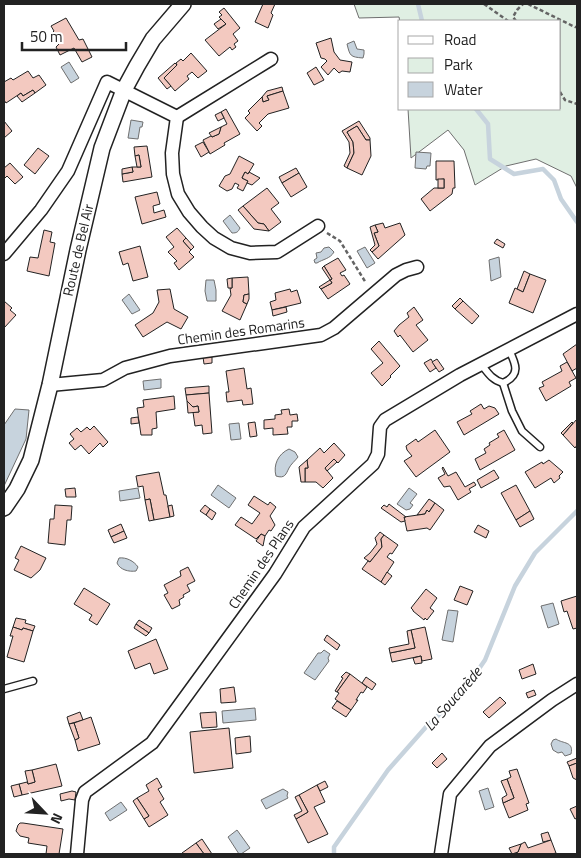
<svg xmlns="http://www.w3.org/2000/svg" width="581" height="858" font-family="'Titillium Web',sans-serif">
	<style>
		.green { fill: #e0efe3; stroke: #6f6f6f }
		.water { fill: #c7d3dd; stroke: #6f6f6f }
		.lines { fill: none; stroke-linecap: round; stroke-linejoin: round }
		.stream { stroke: #c7d3dd; stroke-width: 4.5 }
		.building { fill: #f3c9c0; stroke: #222 }
		.service-casing { stroke: #222; stroke-width: 9 }
		.minor-casing { stroke: #222; stroke-width: 15 }
		.tertiary-casing { stroke: #222; stroke-width: 18 }
		.path { stroke: #646464; stroke-width: 2.5; stroke-dasharray: 4 2.5; stroke-linecap: butt }
		.service { stroke: #fff; stroke-width: 6 }
		.minor { stroke: #fff; stroke-width: 12 }
		.tertiary { stroke: #fff; stroke-width: 15 }
		.labels { text-anchor: middle; stroke-width: 4; stroke-linejoin: round; paint-order: stroke }
		.street-label { font-size: 14px; fill: #222; stroke: #fff }
		.water-label { font-size: 15px; font-style: italic; fill: #222; stroke: #fff }
	</style>
	<rect width="100%" height="100%" fill="#fff"/>
	<polygon class="green" points="354,4 577,4 577,188 571,176 536,159 506,166 475,185 464,150 448,130 411,158 408,109 560,109 560,21 400,22 399,17 359,18"/>
	<g class="water">
		<path d="M354 41 357 49 364 50V54L363 58C350 57 350 56 347 44Z"/>
		<polygon points="69,62 79,78 71,83 61,67"/>
		<polygon points="131,120 143,122 142,127 140,127 138,139 128,138"/>
		<polygon points="416,152 431,153 430,166 427,166 426,169 415,168"/>
		<path d="M230 215 240 228C238 232 237 233 232 233L223 221Z"/>
		<path d="M329 247 334 252C330 259 323 259 317 263H315L314 260 317 258 316 253 321 252 324 248Z"/>
		<polygon points="365,247 375,263 367,268 357,251"/>
		<polygon points="499,257 501,277 491,281 489,260"/>
		<polygon points="206,280 214,280 216,290 216,301 207,301 205,291"/>
		<polygon points="129,294 140,310 132,314 122,300"/>
		<polygon points="161,379 161,388 144,390 143,381"/>
		<polygon points="15,409 29,410 26,439 4,486 4,425"/>
		<polygon points="239,423 241,439 231,440 229,424"/>
		<path d="M289 449 295 452 298 457C295 461 291 464 289 468 286 474 285 479 276 476 273 465 278 454 289 449Z"/>
		<polygon points="218,485 236,498 229,508 211,495"/>
		<polygon points="138,488 140,498 120,501 119,491"/>
		<polygon points="409,488 417,494 410,503 413,505 410,509 406,510 397,504"/>
		<path d="M119 558C126 557 134 561 138 567L136 571C129 572 120 570 117 563Z"/>
		<polygon points="553,603 559,624 548,628 541,606"/>
		<polygon points="448,610 458,611 453,642 442,640"/>
		<polygon points="324,650 330,654 328,658 329,661 315,680 304,673 318,653 321,653"/>
		<polygon points="255,708 256,720 223,723 222,711"/>
		<path d="M556 739C563 744 574 741 571 754L565 756 562 752 558 753 553 750 551 744 553 740Z"/>
		<polygon points="488,788 494,807 485,810 479,791"/>
		<polygon points="283,789 288,792 287,796 288,798 266,809 261,800"/>
		<polygon points="121,802 127,810 110,821 105,813"/>
		<polygon points="237,830 250,848 241,854 239,854 228,837"/>
	</g>
	<g class="lines">
		<g class="stream">
			<polyline points="418,4 422,21"/>
			<polyline points="476,109 488,124 490,159 514,174 543,169 554,180 561,199 577,222"/>
			<polyline points="334,854 334,847 388,770 426,727 463,692 485,660 515,586 535,553 577,511"/>
		</g>
	</g>
	<g class="building">
		<polygon points="263,4 275,4 271,13 273,15 268,28 255,22"/>
		<polygon points="224,8 240,28 233,34 238,41 234,44 236,47 232,50 230,47 219,56 205,40 226,24 219,17 222,15 219,12"/>
		<polygon points="66,18 79,40 83,39 92,57 82,62 74,48 60,55 56,47 59,44 53,32 54,31 51,26"/>
		<polygon points="221,19 226,24 218,29 214,24"/>
		<polygon points="331,38 334,52 340,60 352,62 350,72 342,71 339,73 334,68 328,75 321,67 327,61 325,59 321,58 316,43"/>
		<polygon points="191,53 207,71 198,78 192,72 187,76 189,79 175,91 164,78 177,65 176,63 181,59 183,61"/>
		<polygon points="175,63 177,65 164,78 171,86 167,89 158,78"/>
		<polygon points="316,67 324,80 314,85 307,73"/>
		<polygon points="28,71 33,78 39,75 46,85 35,93 33,90 23,96 21,93 6,103 4,100 4,82 11,78 13,80"/>
		<polygon points="282,87 283,91 267,96 269,100 263,102 262,97 267,91"/>
		<polygon points="33,90 35,93 22,102 17,96 21,93 23,96"/>
		<polygon points="283,91 289,108 268,114 259,123 262,126 257,131 245,118 250,113 248,111 262,97 263,102 269,100 267,96"/>
		<polygon points="226,109 240,134 224,143 225,145 210,154 203,140 211,136 212,137 219,134 221,127 227,124 221,112"/>
		<polygon points="221,112 224,118 218,121 215,115"/>
		<polygon points="4,121 12,131 4,138"/>
		<polygon points="359,121 370,138 370,140 366,140 357,126 347,132 353,142 354,153 347,168 344,166 350,153 349,142 342,131"/>
		<polygon points="357,126 366,140 370,140 371,156 362,175 347,168 354,153 353,142 347,132"/>
		<polygon points="221,127 219,134 212,137 209,133"/>
		<polygon points="203,142 209,152 201,157 195,146"/>
		<polygon points="147,146 152,177 123,182 122,174 133,172 132,167 141,167 139,155 135,156 134,147"/>
		<polygon points="38,148 49,156 35,174 24,165"/>
		<polygon points="139,155 141,167 137,167 135,156"/>
		<polygon points="239,156 254,164 248,174 245,172 242,178 248,181 243,191 237,188 239,185 235,183 232,189 227,191 219,186 225,176 230,174"/>
		<polygon points="436,161 454,161 455,188 453,188 452,194 430,211 421,199 434,188 444,188 444,179 436,180"/>
		<polygon points="10,163 23,177 15,184 7,176 4,179 4,168"/>
		<polygon points="132,167 133,172 122,174 122,169"/>
		<polygon points="296,168 299,173 282,183 279,177"/>
		<polygon points="245,172 248,174 249,172 260,178 252,185 247,183 248,181 242,178"/>
		<polygon points="299,173 307,187 291,197 282,183"/>
		<rect x="438" y="179" width="6" height="9"/>
		<polygon points="267,188 279,203 271,209 281,222 269,231 264,224 258,223 243,206"/>
		<polygon points="157,192 160,204 153,206 154,213 164,210 166,217 142,224 135,197"/>
		<polygon points="243,206 258,223 264,224 269,231 254,229 238,210"/>
		<polygon points="383,223 385,228 400,223 405,235 378,259 372,252 379,246 374,233 378,232 375,225"/>
		<polygon points="375,225 378,232 374,233 379,246 372,252 370,250 375,245 370,227"/>
		<polygon points="177,228 186,238 183,241 191,250 189,252 194,257 179,270 174,263 177,261 168,252 174,247 166,237"/>
		<polygon points="44,230 52,232 50,242 55,243 49,276 27,271 30,257 38,258"/>
		<polygon points="186,238 194,247 191,250 183,241"/>
		<polygon points="497,239 505,244 503,248 494,243"/>
		<polygon points="140,246 148,277 133,281 128,263 123,265 119,252"/>
		<polygon points="338,258 346,270 340,273 342,276 344,275 350,284 328,299 321,289 332,283 330,280 332,279 324,266"/>
		<polygon points="324,266 332,279 330,280 322,268"/>
		<polygon points="524,271 530,274 523,292 517,289"/>
		<polygon points="530,274 546,280 533,313 509,303 515,288 523,292"/>
		<polygon points="248,277 249,294 244,295 243,302 247,304 240,320 222,311 231,295 230,288 232,288 232,278"/>
		<polygon points="232,278 232,288 228,288 227,279"/>
		<polygon points="330,280 332,283 321,289 319,287"/>
		<polygon points="170,289 174,309 188,317 181,329 167,322 143,337 135,325 153,313 159,302 157,290"/>
		<polygon points="290,289 291,292 297,290 301,303 272,310 270,302 276,300 275,293"/>
		<polygon points="249,294 249,299 247,304 243,302 244,295"/>
		<polygon points="460,298 463,301 455,309 452,306"/>
		<polygon points="4,301 12,308 10,310 16,315 4,328"/>
		<polygon points="463,301 479,316 472,324 455,309"/>
		<polygon points="286,307 287,312 273,316 272,310"/>
		<polygon points="414,307 423,320 416,325 428,340 413,352 400,335 398,337 394,331 399,325 409,317 407,313"/>
		<polygon points="379,341 400,366 390,376 391,377 382,386 371,373 383,363 371,349"/>
		<polygon points="577,344 577,368 572,371 563,354"/>
		<polygon points="203,357 212,357 212,363 204,364"/>
		<polygon points="431,359 436,368 430,372 424,363"/>
		<polygon points="437,359 444,369 439,372 432,362"/>
		<polygon points="567,362 576,378 569,382 571,386 546,401 539,388 544,386 542,382 562,371 560,366"/>
		<polygon points="244,368 247,389 251,388 253,404 243,405 242,400 227,402 226,392 229,392 226,371"/>
		<polygon points="209,386 209,393 186,395 185,388"/>
		<polygon points="209,393 212,433 203,434 202,425 195,426 193,412 199,412 198,406 193,407 187,401 186,395"/>
		<polygon points="174,396 175,409 156,412 157,428 152,429 152,435 141,435 137,408 144,407 143,400"/>
		<polygon points="187,401 193,407 198,406 199,412 188,413"/>
		<polygon points="481,404 484,409 489,406 495,408 499,414 464,435 457,422 472,414 470,411"/>
		<polygon points="289,409 290,415 297,414 298,421 292,421 292,427 287,427 288,434 273,435 273,428 264,429 264,420 275,419 275,415 282,414 281,410"/>
		<polygon points="138,417 139,423 131,424 131,418"/>
		<polygon points="577,419 577,445 575,448 563,435"/>
		<polygon points="255,422 257,436 250,437 248,423"/>
		<polygon points="572,422 573,423 563,435 561,433"/>
		<polygon points="94,426 108,442 103,447 100,443 89,454 81,445 75,450 69,443 74,439 70,434 77,428 81,432 87,427 90,430"/>
		<polygon points="435,430 450,452 416,477 404,461 412,456 407,450 406,446 416,439 418,442"/>
		<polygon points="504,430 515,450 480,470 475,459 486,453 484,449 490,445 489,443 499,437 497,434"/>
		<polygon points="334,443 345,455 338,463 334,459 325,468 333,478 323,488 316,482 305,482 305,468 308,468 307,460 320,448 324,453"/>
		<polygon points="334,459 337,462 327,471 325,468"/>
		<polygon points="307,460 308,468 305,468 305,482 301,482 299,467"/>
		<polygon points="549,460 563,472 559,476 560,478 554,483 551,478 535,488 525,472 542,462 543,464"/>
		<polygon points="443,467 448,476 456,472 465,487 474,482 476,485 469,489 471,492 458,500 450,486 444,487 438,478 445,474 442,468"/>
		<polygon points="494,470 499,478 481,488 477,480"/>
		<polygon points="159,472 164,495 166,495 170,517 154,520 150,499 145,500 143,486 138,487 136,476"/>
		<polygon points="516,485 530,511 516,520 501,493"/>
		<polygon points="75,488 76,497 66,497 65,489"/>
		<polygon points="254,496 268,505 270,502 276,507 270,516 275,525 271,531 269,530 265,536 261,534 256,539 235,525 241,517 252,524 260,513 248,505"/>
		<polygon points="150,499 154,520 149,521 145,500"/>
		<polygon points="429,499 435,503 429,512 427,510 425,514 417,515"/>
		<polygon points="435,503 444,510 430,530 427,528 407,531 404,517 425,514 427,510 429,512"/>
		<polygon points="389,504 406,517 404,517 405,521 401,522 381,508 384,505 387,507"/>
		<polygon points="55,505 72,506 71,520 67,520 65,545 48,543 50,519 54,519"/>
		<polygon points="172,505 174,516 170,517 168,506"/>
		<polygon points="205,505 210,509 206,515 200,511"/>
		<polygon points="210,509 216,513 212,520 206,515"/>
		<polygon points="530,511 534,519 520,527 516,520"/>
		<polygon points="121,524 124,531 111,537 108,530"/>
		<polygon points="478,525 489,531 486,538 474,532"/>
		<polygon points="124,531 127,538 114,543 111,537"/>
		<polygon points="380,532 384,535 381,539 382,547 370,562 364,558 370,553 377,544 375,538"/>
		<polygon points="261,534 265,536 263,546 256,541"/>
		<polygon points="384,535 398,545 392,554 390,553 387,557 394,562 381,582 362,569 368,561 370,562 382,547 381,539"/>
		<polygon points="21,546 46,558 40,570 31,578 14,570 19,560 15,558"/>
		<polygon points="188,567 195,581 187,585 190,591 183,595 184,597 179,600 180,605 172,609 164,595 168,593 164,585 181,576 180,571"/>
		<polygon points="387,572 392,576 385,585 381,582"/>
		<polygon points="460,586 473,591 467,605 454,600"/>
		<polygon points="84,588 110,604 97,625 89,620 92,615 74,604"/>
		<polygon points="426,589 437,598 430,608 434,611 427,620 425,618 424,620 413,611 413,610 411,608"/>
		<polygon points="577,596 577,628 573,629 567,611 564,612 561,601"/>
		<polygon points="16,618 26,620 25,623 35,626 33,631 23,628 22,630 13,627"/>
		<polygon points="139,620 152,628 149,633 136,624"/>
		<polygon points="136,624 149,633 146,636 134,628"/>
		<polygon points="13,627 22,630 23,628 33,631 24,662 7,657 13,636 10,636"/>
		<polygon points="425,627 432,659 422,661 421,656 392,662 390,653 415,648 411,630"/>
		<polygon points="411,630 415,648 390,653 389,648 409,644 407,631"/>
		<polygon points="327,635 340,645 337,650 324,640"/>
		<polygon points="156,639 168,669 154,674 150,663 135,669 128,651"/>
		<polygon points="421,656 422,663 415,664 413,658"/>
		<polygon points="533,664 536,674 522,679 519,670"/>
		<polygon points="346,672 350,674 337,692 335,691 343,678 341,677"/>
		<polygon points="350,674 367,687 363,693 361,692 356,700 358,700 351,710 335,699 339,693 337,692"/>
		<polygon points="366,677 376,684 372,690 362,683"/>
		<polygon points="234,687 236,702 221,703 220,689"/>
		<polygon points="534,690 536,695 528,698 526,693"/>
		<polygon points="500,697 506,703 489,718 483,712"/>
		<polygon points="337,701 351,710 346,717 332,708"/>
		<polygon points="80,712 83,720 69,724 67,717"/>
		<polygon points="216,712 217,727 202,728 200,713"/>
		<polygon points="91,717 100,744 78,751 75,740 79,738 74,723"/>
		<polygon points="74,723 79,738 75,740 69,724"/>
		<polygon points="229,728 233,768 194,773 190,732"/>
		<polygon points="250,736 251,752 236,754 235,738"/>
		<polygon points="442,753 447,759 437,768 432,763"/>
		<polygon points="577,758 577,763 569,766 567,762"/>
		<polygon points="577,763 577,780 573,778 569,766"/>
		<polygon points="56,764 62,786 22,795 19,784 27,782 28,784 35,782 32,770"/>
		<polygon points="517,769 529,803 526,804 528,810 509,818 503,803 514,798 507,779 511,777 509,771"/>
		<polygon points="32,770 35,782 28,784 25,771"/>
		<polygon points="157,778 162,787 158,789 164,799 160,802 168,815 149,827 144,819 149,816 137,798 149,791 146,785"/>
		<polygon points="507,779 514,798 503,803 502,798 507,795 501,781"/>
		<polygon points="325,781 328,787 320,791 317,785"/>
		<polygon points="19,784 22,795 14,797 11,786"/>
		<polygon points="317,785 325,802 314,807 328,834 308,843 296,819 308,812 299,795"/>
		<polygon points="72,791 76,792 75,800 69,799 61,801 60,794"/>
		<polygon points="299,795 308,812 296,819 294,815 302,811 295,797"/>
		<polygon points="137,798 149,816 144,819 133,801"/>
		<polygon points="577,806 577,818 575,819 570,809"/>
		<polygon points="20,823 23,823 63,829 59,854 46,854 47,846 28,843 29,838 20,836 16,831 18,825"/>
		<polygon points="548,832 551,840 543,842 541,834"/>
		<polygon points="202,839 212,854 204,854 196,843"/>
		<polygon points="551,840 556,853 552,854 513,854 518,852 521,844 525,842 528,848"/>
		<polygon points="196,843 204,854 183,854 182,853"/>
		<polygon points="521,844 518,852 512,854 509,848"/>
	</g>
	<g class="lines">
		<g class="service-casing">
			<g id="service">
				<path d="M481 364C488 373 492 380 503 383 521 375 516 364 509 350"/>
				<polyline points="503,383 512,411 522,431 540,447"/>
				<polyline points="4,689 33,681"/>
			</g>
		</g>
		<g class="minor-casing">
			<g id="minor">
				<polyline points="177,117 271,59"/>
				<polyline points="4,254 41,210 68,171 107,82 177,117 172,153 173,174 178,194 189,212 202,227 214,238 231,248 250,253 277,252 318,226"/>
				<polyline points="50,385 103,380 125,368 170,356 321,335 334,328 396,275 406,270 417,267"/>
				<polyline points="77,854 82,800 85,792 152,743 275,574 304,527 373,464 378,454 380,427 385,420 460,375 577,314"/>
				<polyline points="441,854 450,794 490,746 552,700 577,684"/>
			</g>
		</g>
		<g class="tertiary-casing">
			<polyline id="tertiary" points="4,508 17,489 31,460 50,385 78,250 102,148 124,90 137,66 153,39 183,4"/>
		</g>
		<g class="path">
			<polyline points="484,4 508,21"/>
			<polyline points="528,4 575,27 577,27"/>
			<polyline points="516,21 513,17 517,10 523,4"/>
			<polyline points="560,92 565,100 577,104"/>
			<polyline points="327,233 340,241 366,283"/>
		</g>
		<use href="#service" class="service"/>
		<use href="#minor" class="minor"/>
		<use href="#tertiary" class="tertiary"/>
	</g>
	<g class="labels">
		<g class="street-label">
			<text transform="translate(78 250) rotate(-77)" y="5">Route de Bel Air</text>
			<text transform="translate(241 331) rotate(-8)" y="5">Chemin des Romarins</text>
			<text transform="translate(261 564) rotate(-56)" y="5">Chemin des Plans</text>
		</g>
		<g class="water-label">
			<text transform="translate(453 699) rotate(-49)" y="5">La Soucarède</text>
		</g>
	</g>
	<rect width="581" height="858" fill="none" stroke="#222222" stroke-width="10"/>
	<rect x="398" y="20" width="162" height="90" fill="#ffffff" stroke="#a7a7a7"/>
	<rect x="408" y="36" width="25" height="8" fill="#ffffff" stroke="#a7a7a7"/>
	<text x="444" y="45" font-size="15" fill="#222222">Road</text>
	<rect x="408" y="58" width="25" height="15" fill="#e0efe3" stroke="#a7a7a7"/>
	<text x="444" y="70" font-size="15" fill="#222222">Park</text>
	<rect x="408" y="82" width="25" height="15" fill="#c7d3dd" stroke="#a7a7a7"/>
	<text x="444" y="95" font-size="15" fill="#222222">Water</text>
	<g transform="translate(45 813) rotate(115)" stroke="#ffffff" stroke-width="4" paint-order="stroke">
	<path d="M0-4L9 19L0 12L-9 19Z" fill="#222222"/>
	<text y="-8" font-size="14" font-weight="bold" text-anchor="middle" fill="#222222">N</text>
	</g>
	<path d="M22 42v8h104v-8" fill="none" stroke="#222222" stroke-width="2.5"/>
	<text x="30" y="42" font-size="15" fill="#222222" stroke="#ffffff" stroke-width="4" paint-order="stroke">50 m</text>
</svg>
